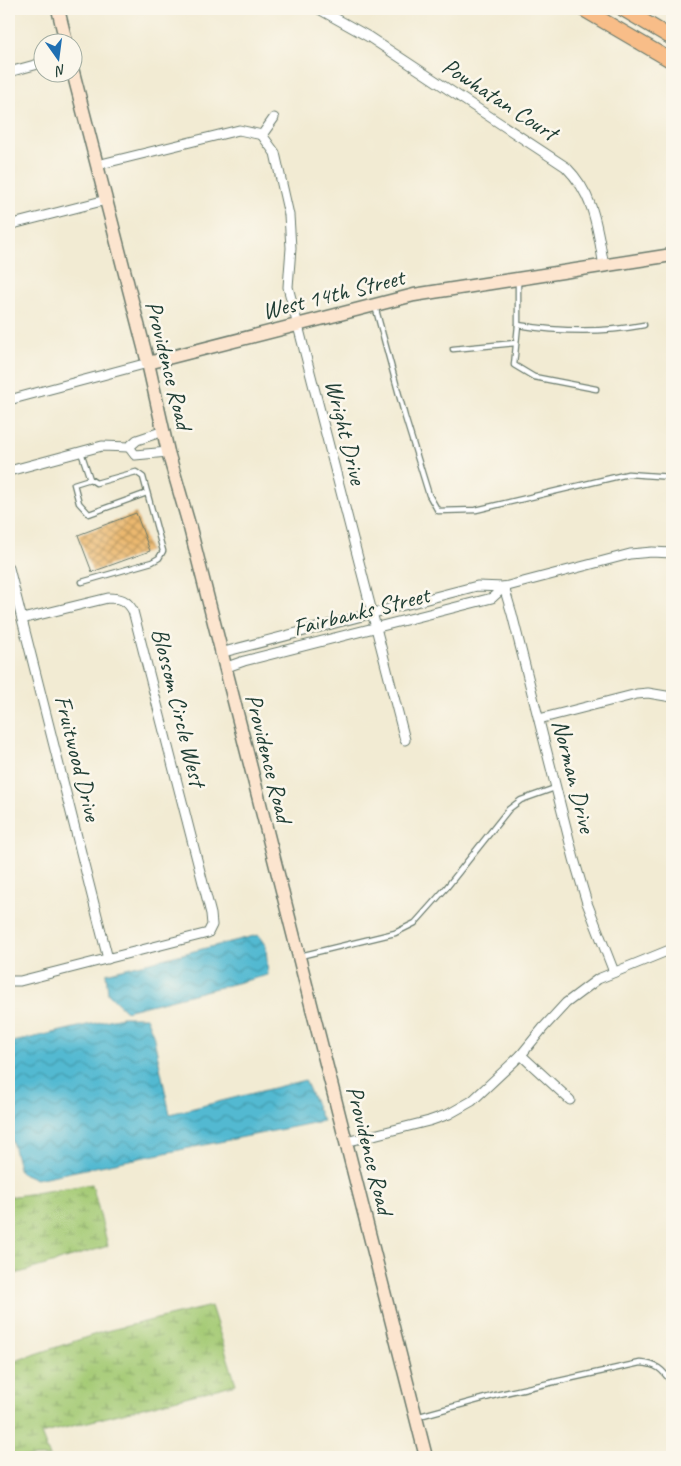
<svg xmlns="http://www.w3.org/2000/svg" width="681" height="1466" font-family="Caveat,sans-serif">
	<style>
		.wetland { fill: url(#wetland-marsh); stroke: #628454 }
		.water { fill: url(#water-waves); stroke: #387b82 }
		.building { fill: url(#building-cross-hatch) }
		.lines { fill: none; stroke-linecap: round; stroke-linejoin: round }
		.lane-casing { stroke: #697a6c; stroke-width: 7 }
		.street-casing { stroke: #697a6c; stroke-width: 11 }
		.secondary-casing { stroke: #697a6c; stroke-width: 15 }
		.primary-casing { stroke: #697a6c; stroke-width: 16 }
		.lane { stroke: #fff; stroke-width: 4.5 }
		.street { stroke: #fff; stroke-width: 9 }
		.secondary { stroke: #fce5cf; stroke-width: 12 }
		.primary { stroke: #f8bd88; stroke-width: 14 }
		.labels { text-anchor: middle; stroke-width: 5; stroke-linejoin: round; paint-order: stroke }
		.street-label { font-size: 24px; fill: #1f3d34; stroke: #fbf7ec }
	</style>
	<defs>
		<pattern id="wetland-marsh" width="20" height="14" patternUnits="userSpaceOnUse" patternTransform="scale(1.25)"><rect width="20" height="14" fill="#a4ca75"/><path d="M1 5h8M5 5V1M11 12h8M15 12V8" fill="none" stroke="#85a561"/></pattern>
		<pattern id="water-waves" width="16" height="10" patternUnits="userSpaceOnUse" patternTransform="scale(1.25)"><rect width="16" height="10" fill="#52b9d1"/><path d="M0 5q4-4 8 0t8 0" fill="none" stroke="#4398aa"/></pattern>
		<pattern id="building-cross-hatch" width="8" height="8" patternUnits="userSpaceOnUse" patternTransform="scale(1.25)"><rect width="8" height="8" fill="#ebb86f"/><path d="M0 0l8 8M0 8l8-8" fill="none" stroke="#be975c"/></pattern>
	</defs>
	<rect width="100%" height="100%" fill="#fbf7ec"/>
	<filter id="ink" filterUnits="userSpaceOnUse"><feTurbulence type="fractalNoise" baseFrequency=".02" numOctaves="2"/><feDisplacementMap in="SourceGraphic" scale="10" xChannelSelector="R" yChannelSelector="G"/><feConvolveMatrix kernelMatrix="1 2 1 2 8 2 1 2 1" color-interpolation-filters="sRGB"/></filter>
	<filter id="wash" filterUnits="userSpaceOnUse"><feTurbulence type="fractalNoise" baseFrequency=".0096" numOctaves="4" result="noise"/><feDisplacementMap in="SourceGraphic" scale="20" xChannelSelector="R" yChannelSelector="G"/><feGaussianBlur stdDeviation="1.12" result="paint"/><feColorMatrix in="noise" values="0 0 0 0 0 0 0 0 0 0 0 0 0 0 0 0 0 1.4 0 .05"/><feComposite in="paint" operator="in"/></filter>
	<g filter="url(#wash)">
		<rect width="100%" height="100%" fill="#f2ebd3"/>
		<g class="wetland">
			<polygon points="92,1184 108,1246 9,1276 9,1197"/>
			<polygon points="211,1306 236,1384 41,1434 50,1457 9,1457 9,1363 102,1332"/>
		</g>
		<g class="water">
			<polygon points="258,935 266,946 268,975 126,1011 108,994 106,973"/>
			<polygon points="122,1017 146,1017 153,1034 170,1114 305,1080 323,1121 36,1179 20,1172 9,1129 9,1043"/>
		</g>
		<g id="blocks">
			<polygon class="building" points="136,513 150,551 92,572 78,535"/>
		</g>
	</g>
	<g filter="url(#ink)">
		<use href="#blocks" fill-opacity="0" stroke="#697a6c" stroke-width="1"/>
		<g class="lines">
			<g class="lane-casing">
				<g id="lane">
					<polyline points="518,281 518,325 514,365 534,377 596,389"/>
					<polyline points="375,306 405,417 429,495 438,511 476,510 628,474 672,477"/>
					<path d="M518 325C560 332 602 333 644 325"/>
					<polyline points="453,349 516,343"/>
					<polyline points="81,452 90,479 96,483 136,472 143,477 163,551 159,558 152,562 82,582"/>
					<polyline points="90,479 74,484 79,503 89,514 147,493"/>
					<polyline points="300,956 395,933 415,923 447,887 509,809 521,800 555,788"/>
					<path d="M416 1417 500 1394 640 1363C657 1364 662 1369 672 1383"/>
				</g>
			</g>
			<g class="street-casing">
				<g id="street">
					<path d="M319 9 369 37 566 167C595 196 597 228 604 266"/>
					<polyline points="9,72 42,63"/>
					<polyline points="262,135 274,118"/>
					<polyline points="97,165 239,130 262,135 275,153 289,215 291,248 288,287 405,740"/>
					<polyline points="9,225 106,200"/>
					<polyline points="9,400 148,363"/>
					<polyline points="129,447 135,455 168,452"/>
					<polyline points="9,471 102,446 129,447 137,440 164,431"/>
					<polyline points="9,568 108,959"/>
					<polyline points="504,587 512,614 574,859 587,903 614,972"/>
					<polyline points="220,653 477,586 504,587 630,554 652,552 672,553"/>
					<polyline points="224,668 244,661 492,598 504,587"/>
					<polyline points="539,719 637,694 648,693 672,697"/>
					<path d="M9 981H20L208 933 212 925 211 914 133 611C127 600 121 598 108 598L22 619"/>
					<polyline points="521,1055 570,1100"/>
					<polyline points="346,1142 429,1121 449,1114 472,1101 521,1055 543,1028 566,1003 598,979 672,949"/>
				</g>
			</g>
			<g class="secondary-casing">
				<g id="secondary">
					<polyline points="58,9 66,42"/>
					<polyline points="72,68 148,363 168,452 190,528 426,1457"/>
					<polyline points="148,363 414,295 672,255"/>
				</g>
			</g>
			<g class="primary-casing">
				<g id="primary">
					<polyline points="583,9 672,61"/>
					<polyline points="623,9 672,38"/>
				</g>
			</g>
			<use href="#lane" class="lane"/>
			<use href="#street" class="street"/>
			<use href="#secondary" class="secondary"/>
			<use href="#primary" class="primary"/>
		</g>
	</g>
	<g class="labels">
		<g class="street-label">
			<text transform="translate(500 99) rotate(33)" y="8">Powhatan Court</text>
			<text transform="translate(333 294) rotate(-14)" y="8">West 14th Street</text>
			<text transform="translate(169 365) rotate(76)" y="8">Providence Road</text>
			<text transform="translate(346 432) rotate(76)" y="8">Wright Drive</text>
			<text transform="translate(361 611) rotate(-14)" y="8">Fairbanks Street</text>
			<text transform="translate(179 707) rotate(76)" y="8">Blossom Circle West</text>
			<text transform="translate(78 758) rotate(76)" y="8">Fruitwood Drive</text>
			<text transform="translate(269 758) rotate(76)" y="8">Providence Road</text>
			<text transform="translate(574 776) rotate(76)" y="8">Norman Drive</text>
			<text transform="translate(370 1150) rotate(76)" y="8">Providence Road</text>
		</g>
	</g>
	<rect width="681" height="1466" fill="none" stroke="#fbf7ec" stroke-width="30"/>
	<g transform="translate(58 58) rotate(166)"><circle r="24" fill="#fbf7ec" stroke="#a3ada2"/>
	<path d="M0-4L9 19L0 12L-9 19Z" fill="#1f6fb2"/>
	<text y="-8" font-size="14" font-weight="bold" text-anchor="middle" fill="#1f3d34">N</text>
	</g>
</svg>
